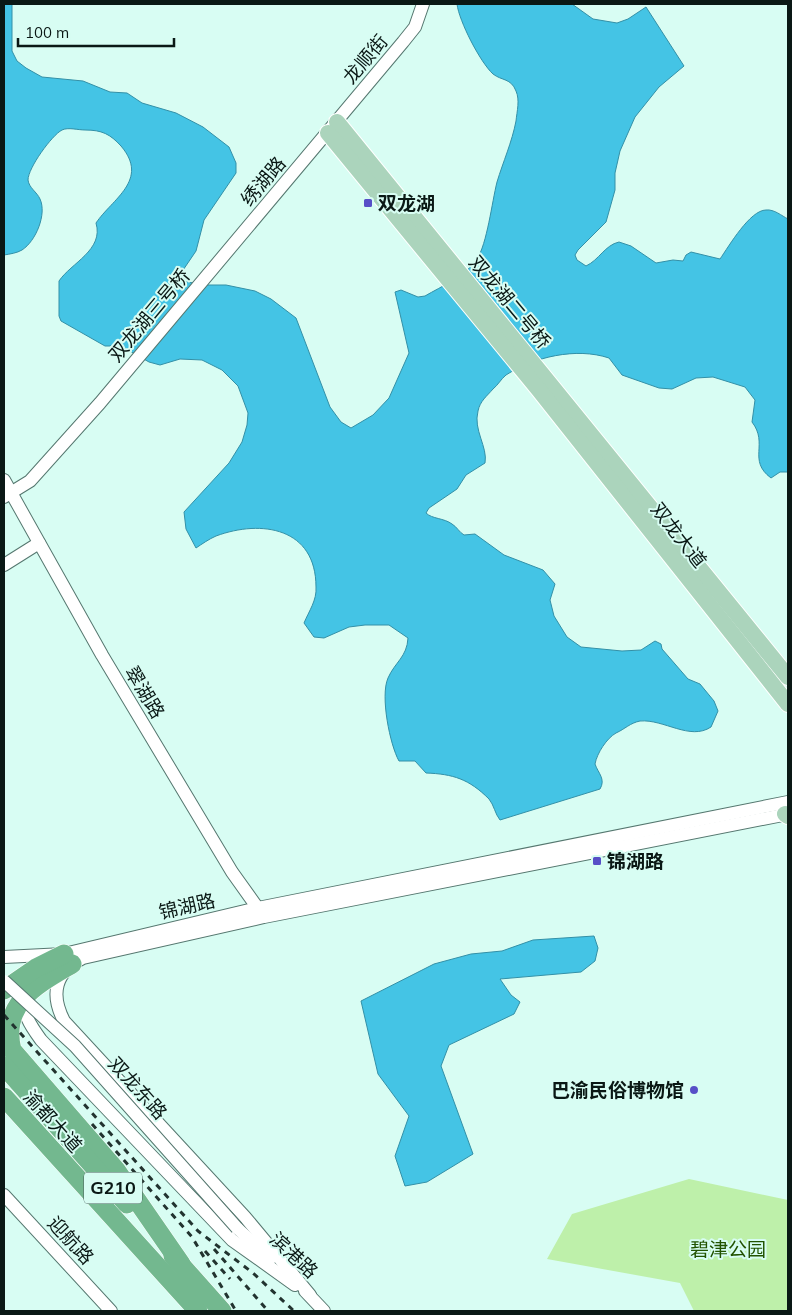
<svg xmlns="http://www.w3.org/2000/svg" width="792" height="1315" font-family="Mulish,'Noto Sans SC',sans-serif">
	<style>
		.green { fill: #bef0aa }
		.water { fill: #44c4e5; stroke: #3390a7 }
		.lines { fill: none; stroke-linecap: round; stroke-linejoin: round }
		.minor-casing { stroke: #55776f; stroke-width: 14 }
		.major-casing { stroke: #fff; stroke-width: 18 }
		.highway-casing { stroke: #fff; stroke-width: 20 }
		.minor { stroke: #fff; stroke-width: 12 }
		.major { stroke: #abd4bc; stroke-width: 16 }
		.highway { stroke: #73b88f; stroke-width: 19 }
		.rail { stroke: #22332f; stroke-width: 3; stroke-dasharray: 6 6; stroke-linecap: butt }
		.minor-bridge-casing { stroke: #55776f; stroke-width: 14; stroke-linecap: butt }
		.minor-bridge { stroke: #fff; stroke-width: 12 }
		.poi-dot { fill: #574fc7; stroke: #d8fdf3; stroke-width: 2 }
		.labels { text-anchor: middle; stroke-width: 4; stroke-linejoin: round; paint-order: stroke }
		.shield { fill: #d8fdf3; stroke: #485d58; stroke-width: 1 }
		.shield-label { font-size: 18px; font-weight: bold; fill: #0a1815 }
		.street-label { font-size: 19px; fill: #0a1815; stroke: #d8fdf3 }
		.poi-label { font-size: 19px; font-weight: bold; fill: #0a1815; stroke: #d8fdf3; text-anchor: start }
		.park-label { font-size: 19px; fill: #225300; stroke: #d8fdf3 }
	</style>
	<rect width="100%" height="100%" fill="#d8fdf3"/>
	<polygon class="green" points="689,1179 788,1200 788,1311 694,1311 680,1283 547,1259 572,1214"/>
	<g class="water">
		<path d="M4 4H12V51L17 61 26 68 42 77 83 81 110 92 127 93 142 103 176 113 203 127 229 147 236 163V173L204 220 196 251 177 279 201 285H226L255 291 271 299 296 318 330 407 341 422 351 428 373 415 389 398 409 353 395 292 401 290 418 297 425 296C442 286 466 276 477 259 487 244 492 202 497 182 503 162 512 142 516 121 517 111 520 100 516 91 511 78 502 81 493 74 480 62 459 21 457 4H572L593 19 617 23 628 19 646 7 684 66 659 87 635 117 620 151 615 173V190L606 222 578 250 575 255 577 260 586 266C599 260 605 245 619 242L631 246 656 263 673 260 683 261 686 255 691 252 720 259C729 246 750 210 766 210 774 209 782 216 788 219V472H780L771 478C747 460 769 444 752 422L755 400 745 387 713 377 696 378 672 389 659 388 622 375 609 358C576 347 534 357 506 375 501 379 498 385 493 389 487 396 480 401 478 411 473 430 488 447 485 463L466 475 457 489 429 508 426 513C432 519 444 518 452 524 457 527 459 532 464 535L475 534 504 555 543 570 555 584 550 600 554 616 567 637 581 647 622 651 641 650 655 641 661 644 662 649 688 679 700 684 714 701 718 711 711 727C690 741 664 719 640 721 630 723 625 729 616 733 607 738 597 753 595 764 598 773 606 779 600 789L500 820C495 814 494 805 489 799 469 779 453 774 426 773L415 761H399C390 745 380 696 388 678 395 662 407 657 408 638L389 625H365L349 627 324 638 314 637 304 623C309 611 317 600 316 587 316 528 262 519 216 536 209 539 202 544 196 548L186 529 184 512 229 463 242 442 247 425 248 413 238 386 222 370 202 360 180 359 160 365 149 362 121 346H105L61 321 59 316V281C71 263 104 250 96 223 112 199 150 180 121 146 110 134 102 130 85 130 78 130 68 127 62 130 52 135 28 168 28 180 29 188 37 192 40 199 47 214 36 241 22 250 17 253 10 254 4 255Z"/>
		<polygon points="594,936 598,948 595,961 581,972 500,979 511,995 520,1002 514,1014 449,1045 441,1066 473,1154 427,1182 405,1186 395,1156 409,1116 378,1074 361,1001 434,964 471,954 502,951 533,940"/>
	</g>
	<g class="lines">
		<g class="minor-casing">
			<g id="minor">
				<polyline points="4,480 102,655 232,872 262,914"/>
				<polyline points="4,497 30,481 100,403 403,42 415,27 423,4"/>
				<polyline points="4,565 39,543"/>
				<polyline points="4,957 64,954 258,908 788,802"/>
				<path d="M25 997C22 1014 31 1026 41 1040L232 1240 295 1285"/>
				<polyline points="4,1195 111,1311"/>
				<polyline points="237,1228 270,1259"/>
				<polyline points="305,1291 324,1311"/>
				<path d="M310 1295 245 1217 64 1021C50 994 55 972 83 958L264 917 788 814"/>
			</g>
		</g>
		<g class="major-casing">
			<g id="major">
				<polyline points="337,122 788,677"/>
				<polyline points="328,133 539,390 788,704"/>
				<polyline points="785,814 788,816"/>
			</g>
		</g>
		<g class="highway-casing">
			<g id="highway">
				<path d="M72 964C38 984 0 1003 12 1050L116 1170 181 1264"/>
				<polyline points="4,990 36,968 64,954"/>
				<polyline points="4,1066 127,1204"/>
				<polyline points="4,1097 198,1311"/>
				<polyline points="173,1256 222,1311"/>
			</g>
		</g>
		<use href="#minor" class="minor"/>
		<use href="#major" class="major"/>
		<use href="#highway" class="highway"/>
		<g class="rail">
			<polyline points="4,1015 198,1231 253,1273 294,1311"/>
			<polyline points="92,1124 192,1237 236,1311"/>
			<polyline points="214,1249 268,1311"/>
			<polyline points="205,1251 230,1279"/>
		</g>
		<g class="minor-bridge-casing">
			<polyline id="minor-bridge" points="4,981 75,1046 237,1228"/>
		</g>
		<use href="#minor-bridge" class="minor-bridge"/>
	</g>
	<g class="poi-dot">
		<rect x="363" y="198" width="10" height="10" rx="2.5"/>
		<rect x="592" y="856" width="10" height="10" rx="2.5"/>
		<circle cx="694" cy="1090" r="5"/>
	</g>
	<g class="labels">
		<rect class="shield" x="84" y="1172.5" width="58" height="31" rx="4"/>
		<g class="shield-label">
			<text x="113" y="1194">G210</text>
		</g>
		<g class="street-label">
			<text transform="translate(365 59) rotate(-50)" y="7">龙顺街</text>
			<text transform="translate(263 181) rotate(-50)" y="7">绣湖路</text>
			<text transform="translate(510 302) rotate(50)" y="7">双龙湖二号桥</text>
			<text transform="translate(149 315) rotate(-50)" y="7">双龙湖三号桥</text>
			<text transform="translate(679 535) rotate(52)" y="7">双龙大道</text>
			<text transform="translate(145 692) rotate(59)" y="7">翠湖路</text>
			<text transform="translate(187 906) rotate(-13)" y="7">锦湖路</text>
			<text transform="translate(138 1088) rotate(48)" y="7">双龙东路</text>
			<text transform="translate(53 1121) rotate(48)" y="7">渝都大道</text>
			<text transform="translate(71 1240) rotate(47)" y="7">迎航路</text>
			<text transform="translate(294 1255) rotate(43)" y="7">滨港路</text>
		</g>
		<g class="poi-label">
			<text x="378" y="210">双龙湖</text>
			<text x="607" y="868">锦湖路</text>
			<text x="684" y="1097" text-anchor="end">巴渝民俗博物馆</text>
		</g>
		<g class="park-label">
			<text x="728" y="1256">碧津公园</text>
		</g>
	</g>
	<rect width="792" height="1315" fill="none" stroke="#0a1815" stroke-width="10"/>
	<path d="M18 38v8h156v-8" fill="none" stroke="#0a1815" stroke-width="2.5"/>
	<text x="25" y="38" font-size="15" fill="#0a1815" stroke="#d8fdf3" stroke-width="4" paint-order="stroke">100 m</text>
</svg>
